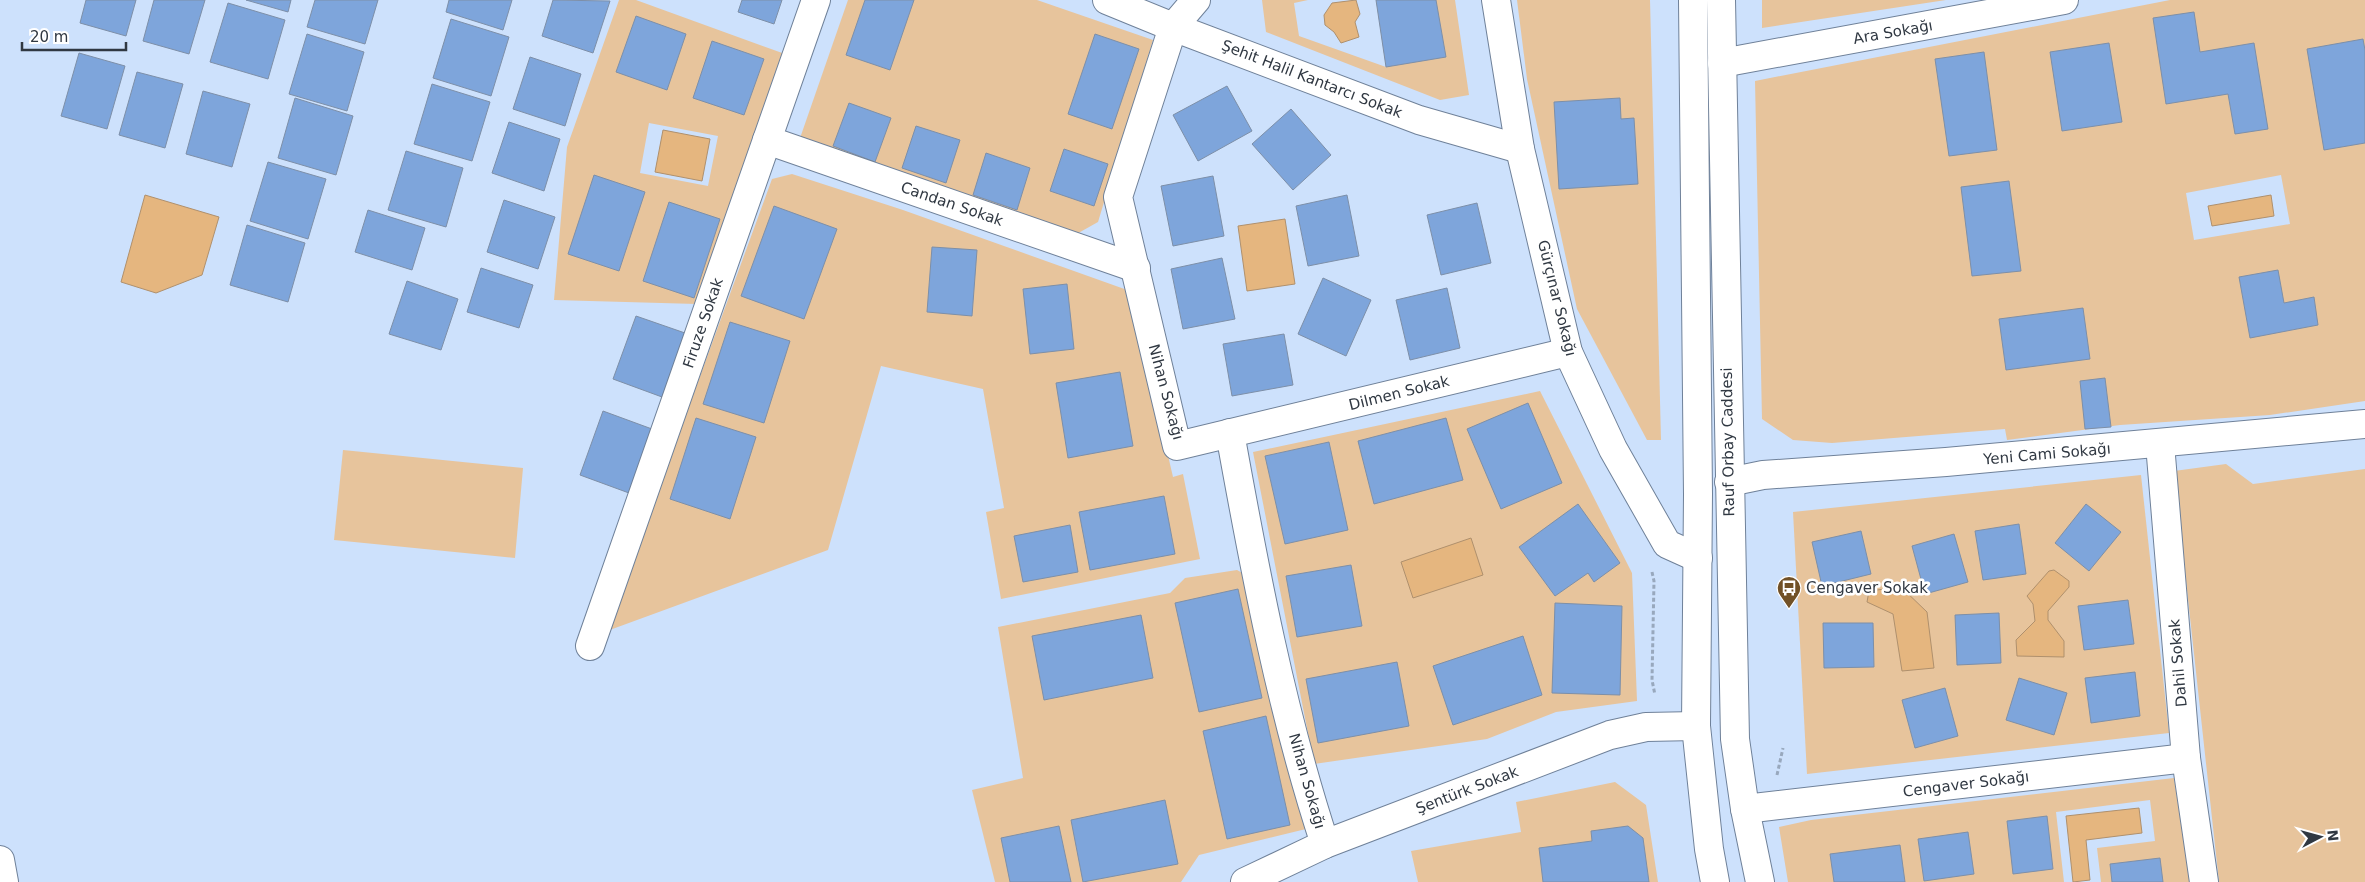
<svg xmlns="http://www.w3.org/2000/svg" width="2365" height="882" font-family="'DejaVu Sans',sans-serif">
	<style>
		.green { fill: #e7c49c; fill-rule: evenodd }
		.water { fill: #e5b67f; stroke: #af906d }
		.building { fill: #7ea5db; stroke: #7d8fa8 }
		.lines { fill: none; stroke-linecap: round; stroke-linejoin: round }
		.minor-casing { stroke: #6f8199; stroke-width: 30 }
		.path { stroke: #98a8bd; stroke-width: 3; stroke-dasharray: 4 2.5; stroke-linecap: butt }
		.minor { stroke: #fff; stroke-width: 28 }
		.labels { text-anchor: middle; stroke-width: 5; stroke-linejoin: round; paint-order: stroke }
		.street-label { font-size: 15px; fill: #303842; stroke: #fff }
		.poi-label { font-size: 15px; fill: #303842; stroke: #fff; text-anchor: start }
	</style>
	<rect width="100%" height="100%" fill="#cde1fc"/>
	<g class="green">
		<path d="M619 0H636L785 54 697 304 554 300 567 147ZM649 123 718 136 708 186 640 173Z"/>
		<polygon points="848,0 1037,0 1153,40 1098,222 1073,236 799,141"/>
		<polygon points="1262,0 1308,0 1294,3 1299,36 1386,67 1376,0 1455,0 1469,95 1440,100 1266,32"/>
		<polygon points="1517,0 1650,0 1661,440 1647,440 1577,309 1527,79"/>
		<polygon points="1762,0 1946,0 1762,28"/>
		<path d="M2170 0H2365V401L2270 415 2120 425 2007 440 2005 429 1832 443 1793 440 1762 419 1755 81ZM2281 175 2290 224 2194 240 2186 193Z"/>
		<polygon points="792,174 903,210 1130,291 1173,477 1183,474 1200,559 1001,599 986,512 1004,508 983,389 881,366 828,550 607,631 772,179"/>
		<polygon points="1540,391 1632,573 1637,701 1556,712 1487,739 1314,764 1253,452"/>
		<polygon points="343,450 523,468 515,558 334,540"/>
		<polygon points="2226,464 2253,484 2365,469 2365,882 2219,882 2174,471"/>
		<polygon points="2141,475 2169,733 1807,774 1793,512"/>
		<polygon points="1237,570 1246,575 1306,829 1199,855 1181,882 995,882 972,790 1023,778 998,627 1170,593 1185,578"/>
		<polygon points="2174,778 2190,882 2101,882 2097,848 2155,841 2150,800 2056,812 2064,882 1788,882 1779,827 1811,820"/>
		<polygon points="1615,782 1646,805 1658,882 1418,882 1411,851 1521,832 1516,802"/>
	</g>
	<g class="water">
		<polygon points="1356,0 1360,14 1355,22 1359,37 1341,43 1334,32 1325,25 1324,15 1332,3"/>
		<polygon points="663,130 710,139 702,181 655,172"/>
		<polygon points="145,195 219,217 202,275 156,293 121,282"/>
		<polygon points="2271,195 2274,216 2212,226 2208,206"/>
		<polygon points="1285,219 1295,284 1247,291 1238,226"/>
		<polygon points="1471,538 1483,575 1413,598 1401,562"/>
		<polygon points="2054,570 2069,581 2069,587 2048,611 2048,620 2064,641 2064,657 2017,656 2016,640 2035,621 2033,604 2027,596 2049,571"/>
		<polygon points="1901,587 1927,612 1934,668 1902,671 1893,614 1867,602 1869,591"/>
		<polygon points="2139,808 2142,833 2086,840 2090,880 2073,882 2066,816"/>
	</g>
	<g class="building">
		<polygon points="86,0 136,0 126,36 80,23"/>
		<polygon points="154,0 205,0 189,54 143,41"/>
		<polygon points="246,0 291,0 288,12"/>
		<polygon points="315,0 378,0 365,44 307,27"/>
		<polygon points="449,0 512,0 503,30 446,12"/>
		<polygon points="553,0 610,1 593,53 542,36"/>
		<polygon points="742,0 782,0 774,24 738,12"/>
		<polygon points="865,0 914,0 890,70 846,55"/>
		<polygon points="1376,0 1436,0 1446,57 1386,67"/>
		<polygon points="228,3 285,20 268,79 210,62"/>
		<polygon points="2194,12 2200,52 2254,43 2268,129 2235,134 2228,94 2166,104 2153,18"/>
		<polygon points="636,16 686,34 667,90 616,72"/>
		<polygon points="451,19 509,37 491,96 433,78"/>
		<polygon points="307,34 364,52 347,111 289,94"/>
		<polygon points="1095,34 1139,49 1112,129 1068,114"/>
		<polygon points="2363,39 2365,50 2365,143 2324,150 2307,49"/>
		<polygon points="712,41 764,59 744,115 693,98"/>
		<polygon points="2109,43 2122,122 2062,131 2050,52"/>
		<polygon points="1984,52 1997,150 1949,156 1935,59"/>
		<polygon points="79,53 125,66 107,129 61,116"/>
		<polygon points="530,57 581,74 565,126 513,109"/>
		<polygon points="137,72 183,84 165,148 119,135"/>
		<polygon points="432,84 490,102 472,161 414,144"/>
		<polygon points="1227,86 1252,131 1198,161 1173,115"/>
		<polygon points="203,91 250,104 232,167 186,154"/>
		<polygon points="295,98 353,116 336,175 278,158"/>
		<polygon points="1620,98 1621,119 1634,118 1638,184 1559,189 1554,102"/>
		<polygon points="849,103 891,118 875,162 833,146"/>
		<polygon points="1291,109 1331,155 1293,190 1252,144"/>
		<polygon points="509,122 560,139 544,191 492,173"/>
		<polygon points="916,126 960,140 946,183 902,168"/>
		<polygon points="1064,149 1108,164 1094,206 1050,191"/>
		<polygon points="406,151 463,168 446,227 388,210"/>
		<polygon points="986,153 1030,168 1017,210 973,195"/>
		<polygon points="268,162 326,179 308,239 250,221"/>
		<polygon points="594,175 645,192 619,271 568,254"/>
		<polygon points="1213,176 1224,236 1173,246 1161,186"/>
		<polygon points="2009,181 2021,271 1972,276 1961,187"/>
		<polygon points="1347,195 1359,256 1308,266 1296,206"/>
		<polygon points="504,200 555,217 538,269 487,252"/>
		<polygon points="669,202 720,219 694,298 643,281"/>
		<polygon points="1477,203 1491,263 1441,275 1427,215"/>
		<polygon points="774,206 837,229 804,319 741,296"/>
		<polygon points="368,210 425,228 412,270 355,252"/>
		<polygon points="247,225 305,243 288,302 230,285"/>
		<polygon points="932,247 977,250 972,316 927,312"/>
		<polygon points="1222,258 1235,319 1183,329 1171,269"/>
		<polygon points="481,268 533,285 519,328 467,312"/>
		<polygon points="2278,270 2284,303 2314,297 2318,325 2250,338 2239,277"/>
		<polygon points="1323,278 1371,300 1346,356 1298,334"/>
		<polygon points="407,281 458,299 441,350 389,334"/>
		<polygon points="1067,284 1074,349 1030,354 1023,289"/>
		<polygon points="1447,288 1460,348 1410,360 1396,300"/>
		<polygon points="2083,308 2090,359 2006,370 1999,319"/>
		<polygon points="636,316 685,333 662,397 613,379"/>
		<polygon points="730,322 790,341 764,423 703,404"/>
		<polygon points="1284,334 1293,385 1232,396 1223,344"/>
		<polygon points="1120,372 1133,446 1068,458 1056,383"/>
		<polygon points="2105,378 2111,427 2085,429 2080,381"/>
		<polygon points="1528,403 1562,483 1501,509 1467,429"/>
		<polygon points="603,411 652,429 629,493 580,475"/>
		<polygon points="696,418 756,437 730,519 670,499"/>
		<polygon points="1446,418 1463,480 1374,504 1358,441"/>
		<polygon points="1329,442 1348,530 1285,544 1265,456"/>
		<polygon points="1164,496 1175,554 1090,570 1079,512"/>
		<polygon points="1578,504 1620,563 1594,582 1588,573 1555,596 1519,547"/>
		<polygon points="2086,504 2121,532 2089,571 2055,543"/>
		<polygon points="2019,524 2026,574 1983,580 1975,531"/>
		<polygon points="1070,525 1078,572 1023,582 1014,536"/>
		<polygon points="1861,531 1871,574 1822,586 1812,542"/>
		<polygon points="1954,534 1968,582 1925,594 1912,546"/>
		<polygon points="1351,565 1362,626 1297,637 1286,576"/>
		<polygon points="1238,589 1262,698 1199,712 1175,603"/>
		<polygon points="2128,600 2134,644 2084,650 2078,606"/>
		<polygon points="1555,603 1622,606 1620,695 1552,693"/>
		<polygon points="1999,613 2001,663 1957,665 1955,615"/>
		<polygon points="1141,615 1153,678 1044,700 1032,636"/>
		<polygon points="1823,623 1873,623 1874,667 1824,668"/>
		<polygon points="1523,636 1542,695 1453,725 1433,666"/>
		<polygon points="1397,662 1409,726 1318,743 1306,679"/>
		<polygon points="2135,672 2140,716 2091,723 2085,678"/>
		<polygon points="2019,678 2067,693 2054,735 2006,720"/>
		<polygon points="1945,688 1958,736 1915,748 1902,700"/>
		<polygon points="1266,716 1290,825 1227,839 1203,731"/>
		<polygon points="1165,800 1178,864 1083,882 1071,820"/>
		<polygon points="2047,816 2053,869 2013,874 2007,821"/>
		<polygon points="1059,826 1071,882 1010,882 1001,838"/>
		<polygon points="1628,826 1643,838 1649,882 1543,882 1539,848 1592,841 1591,831"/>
		<polygon points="1968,832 1974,874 1924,881 1918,839"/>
		<polygon points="1900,845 1905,882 1834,882 1830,854"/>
		<polygon points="2160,858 2163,882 2112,882 2110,864"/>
	</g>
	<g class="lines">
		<g class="minor-casing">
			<g id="minor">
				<polyline points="1107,0 1173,27 1419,120 1520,149"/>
				<polyline points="1196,0 1173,27 1118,197 1177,446 1568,352"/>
				<polyline points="1496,0 1520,149 1568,352 1613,449 1667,544 1698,558"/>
				<polyline points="1693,0 1698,494 1696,726 1709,849 1715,882"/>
				<polyline points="1721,0 1735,739 1745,809 1760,882"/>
				<polyline points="1722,63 2064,0"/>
				<polyline points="767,140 1136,268"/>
				<path d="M1230 433C1255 572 1281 710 1325 844"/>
				<polyline points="2160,444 2186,758 2204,882"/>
				<polyline points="1729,482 1763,475 1946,462 2365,424"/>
				<polyline points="590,646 816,0"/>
				<polyline points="1745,809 2186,758"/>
				<polyline points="0,860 4,882"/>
				<polyline points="1245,882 1325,844 1610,735 1646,727 1696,726"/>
			</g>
		</g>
		<g class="path">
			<polyline points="1652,572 1654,581 1652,680 1655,695"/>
			<polyline points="1777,775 1783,748"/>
		</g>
		<use href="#minor" class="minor"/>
	</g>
	<defs>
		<g id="bus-pin" transform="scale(1.25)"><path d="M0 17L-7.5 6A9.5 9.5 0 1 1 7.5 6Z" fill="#715127" stroke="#fff"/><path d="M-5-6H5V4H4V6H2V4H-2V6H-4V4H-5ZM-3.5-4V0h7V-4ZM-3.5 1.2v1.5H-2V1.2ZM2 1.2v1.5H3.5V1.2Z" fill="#fff"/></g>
	</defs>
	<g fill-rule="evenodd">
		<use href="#bus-pin" x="1789" y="588"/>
	</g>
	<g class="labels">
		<g class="street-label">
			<text transform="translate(1893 32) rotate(-10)" y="5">Ara Sokağı</text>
			<text transform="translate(1312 79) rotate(21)" y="5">Şehit Halil Kantarcı Sokak</text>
			<text transform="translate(952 204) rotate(19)" y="5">Candan Sokak</text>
			<text transform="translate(1557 298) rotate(76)" y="5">Gürçınar Sokağı</text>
			<text transform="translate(703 323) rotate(-71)" y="5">Firuze Sokak</text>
			<text transform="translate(1166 392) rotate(75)" y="5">Nihan Sokağı</text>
			<text transform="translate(1399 393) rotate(-14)" y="5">Dilmen Sokak</text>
			<text transform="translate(1728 442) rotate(-91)" y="5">Rauf Orbay Caddesi</text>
			<text transform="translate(2047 454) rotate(-5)" y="5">Yeni Cami Sokağı</text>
			<text transform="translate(2178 663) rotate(-95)" y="5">Dahil Sokak</text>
			<text transform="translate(1307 781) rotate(74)" y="5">Nihan Sokağı</text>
			<text transform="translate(1966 784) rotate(-7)" y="5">Cengaver Sokağı</text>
			<text transform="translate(1467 790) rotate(-21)" y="5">Şentürk Sokak</text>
		</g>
		<g class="poi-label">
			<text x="1806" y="593">Cengaver Sokak</text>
		</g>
	</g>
	<g transform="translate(2320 837) rotate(84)" stroke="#ffffff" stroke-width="4" paint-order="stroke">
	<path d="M0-4L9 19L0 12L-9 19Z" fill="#303842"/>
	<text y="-8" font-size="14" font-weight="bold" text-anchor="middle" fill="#303842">N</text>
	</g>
	<path d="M22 42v8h104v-8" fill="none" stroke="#303842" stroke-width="2.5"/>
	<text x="30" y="42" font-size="15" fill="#303842" stroke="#ffffff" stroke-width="4" paint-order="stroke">20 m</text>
</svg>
